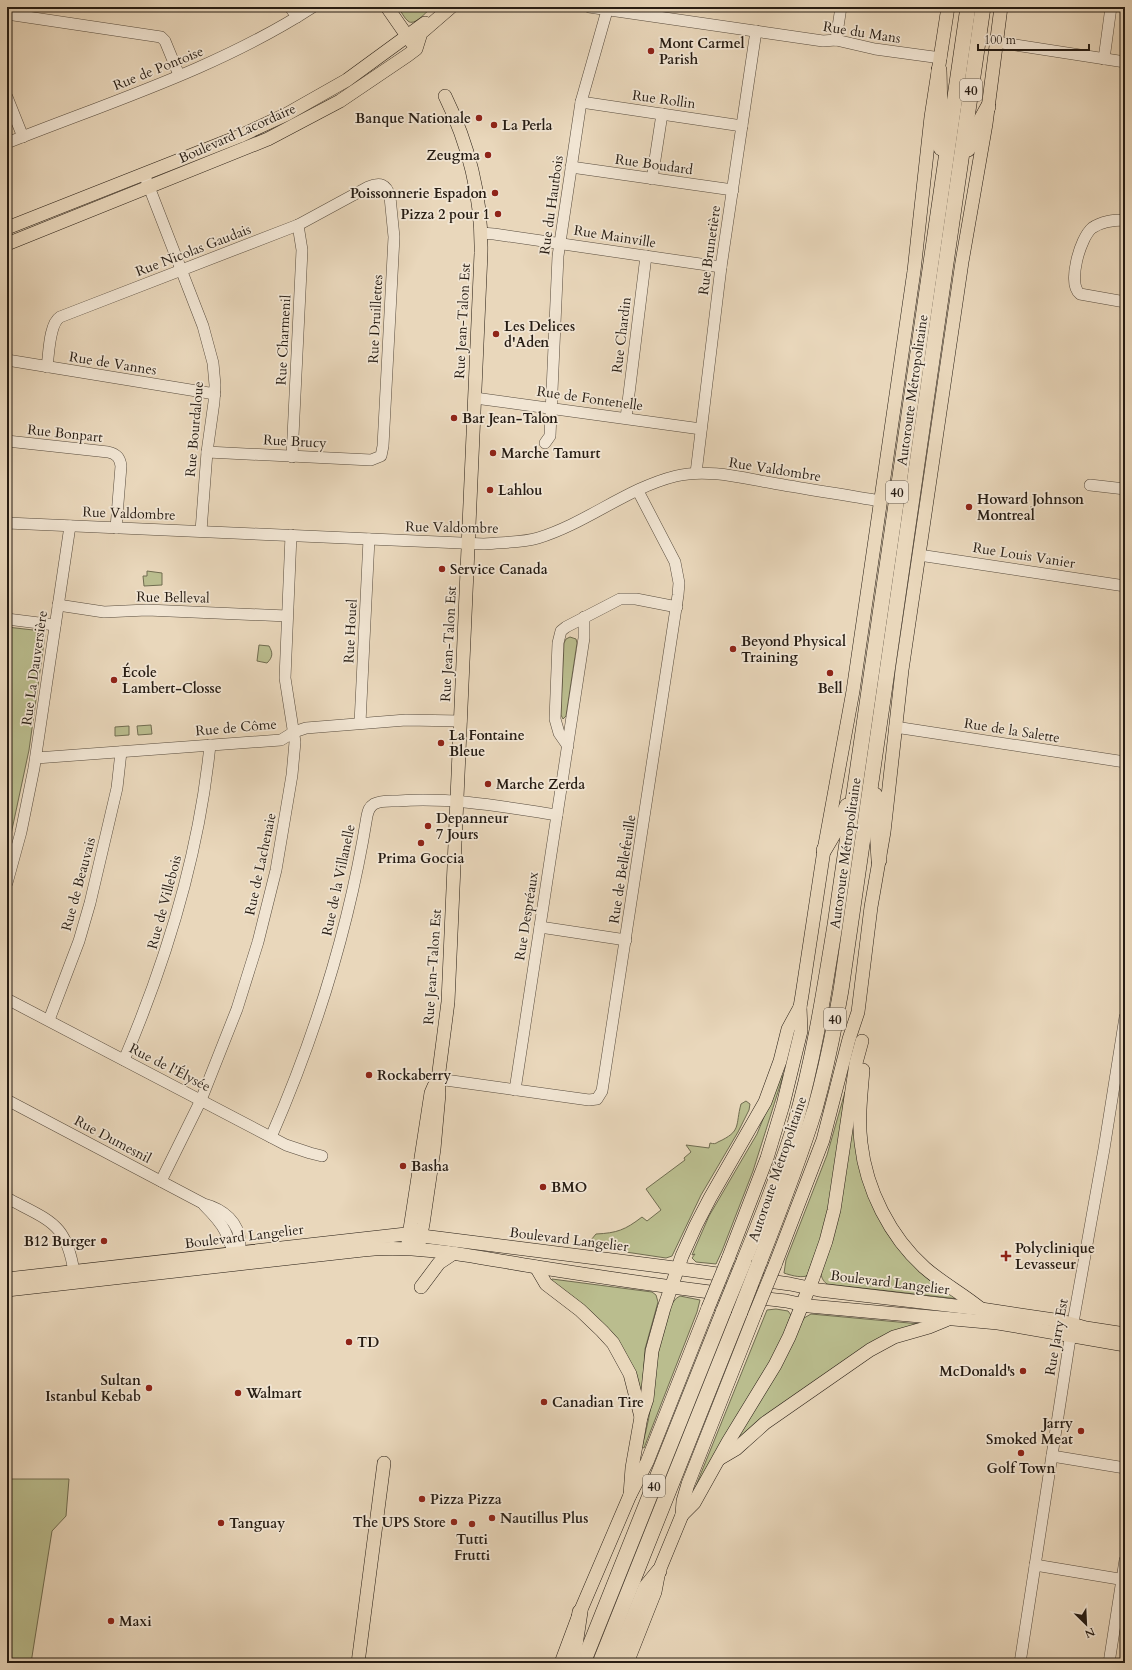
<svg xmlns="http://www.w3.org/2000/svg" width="1132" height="1670" font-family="Cardo,serif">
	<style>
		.green { fill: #babd8e; stroke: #706c50 }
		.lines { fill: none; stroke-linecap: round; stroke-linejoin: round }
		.minor-casing { stroke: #574b3d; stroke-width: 12 }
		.major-casing { stroke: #261c13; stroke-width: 14 }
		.highway-casing { stroke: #261c13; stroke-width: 16 }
		.minor { stroke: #f1e5d3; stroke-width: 11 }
		.major { stroke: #e9d7bb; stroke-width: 13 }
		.highway { stroke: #e9d7bb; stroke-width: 15 }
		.major-bridge-casing { stroke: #261c13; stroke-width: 14; stroke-linecap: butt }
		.highway-bridge-casing { stroke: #261c13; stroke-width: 16; stroke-linecap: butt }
		.major-bridge { stroke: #e9d7bb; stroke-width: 13 }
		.highway-bridge { stroke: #e9d7bb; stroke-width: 15 }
		.poi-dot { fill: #8f2418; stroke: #f1e5d3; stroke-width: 1.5 }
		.labels { text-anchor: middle; stroke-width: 3.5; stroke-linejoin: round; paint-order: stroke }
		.shield { fill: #f1e5d3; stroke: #63584d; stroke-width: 1 }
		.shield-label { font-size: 13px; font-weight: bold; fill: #261c13 }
		.street-label { font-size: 14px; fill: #261c13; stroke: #f1e5d3 }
		.poi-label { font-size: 14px; font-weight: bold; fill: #261c13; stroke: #f1e5d3; text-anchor: start }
	</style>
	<rect width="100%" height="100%" fill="#e9d7bb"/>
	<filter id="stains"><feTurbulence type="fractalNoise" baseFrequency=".005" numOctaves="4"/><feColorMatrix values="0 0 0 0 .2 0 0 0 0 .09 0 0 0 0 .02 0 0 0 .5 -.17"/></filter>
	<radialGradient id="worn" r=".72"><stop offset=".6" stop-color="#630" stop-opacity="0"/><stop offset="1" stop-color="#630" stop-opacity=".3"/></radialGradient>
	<g class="green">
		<path d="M398 7H432C427 11 414 27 408 21 404 18 401 11 398 7Z"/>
		<polygon points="147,571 162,573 162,585 144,586 143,576 147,576"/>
		<polygon points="7,627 42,631 45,635 29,750 7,853"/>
		<polygon points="570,637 576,639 577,643 566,716 563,719 561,715 564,643 566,639"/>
		<path d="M259 645 269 646C273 653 273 657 267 663L257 661Z"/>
		<polygon points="151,725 152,734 138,735 137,726"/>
		<polygon points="129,726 129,735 115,736 115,727"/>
		<polygon points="781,1075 783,1076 753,1171 722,1251 716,1264 696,1262 692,1258 695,1254 692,1255 709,1216 757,1134"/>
		<path d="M845 1092 833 1185 823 1232 807 1276C799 1278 790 1275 784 1273L786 1260 827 1155Z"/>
		<path d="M746 1101 750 1104 749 1110 738 1132 701 1195 672 1256 666 1258 592 1247 591 1240 596 1234C617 1233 625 1230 642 1217L647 1221 661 1210 646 1189 685 1160 684 1158 691 1152 686 1145 709 1148 710 1143C714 1144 715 1144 718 1142 742 1131 735 1126 741 1104Z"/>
		<path d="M853 1121 874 1205 959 1299 827 1284C823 1281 821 1277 821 1272Z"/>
		<polygon points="552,1279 652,1292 656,1295 658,1302 645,1349 642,1394 634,1373 551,1281"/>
		<path d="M680 1296 700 1300 697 1312 644 1448 642 1447C645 1435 648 1423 650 1411 654 1390 660 1303 680 1296Z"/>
		<polygon points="776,1309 788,1311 791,1315 779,1347 693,1493 767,1310"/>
		<polygon points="811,1314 920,1324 736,1440 804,1318"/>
		<polygon points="7,1479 69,1479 66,1516 52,1531 31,1663 7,1663"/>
	</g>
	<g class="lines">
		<g class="minor-casing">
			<g id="minor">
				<polyline points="290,7 297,17"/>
				<polyline points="589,7 823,41 836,40 875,49 941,58"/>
				<polyline points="7,14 161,37 165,41 179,75"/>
				<polyline points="836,40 841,7"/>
				<polyline points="996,42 1125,62"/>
				<polyline points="1104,59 1111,7"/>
				<polyline points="7,97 23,137"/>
				<polyline points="581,102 742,126"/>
				<path d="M7 143C110 102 219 68 313 7"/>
				<polyline points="571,167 733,190"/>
				<polyline points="144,174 203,326 213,363 215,385 214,402 207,452 201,531"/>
				<polyline points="652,179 662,114"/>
				<path d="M1125 220C1113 220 1102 221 1092 228 1080 238 1067 284 1080 294L1125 302"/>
				<polyline points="481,233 494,234 721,267"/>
				<polyline points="7,360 215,394"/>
				<path d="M47 367C49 354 49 324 60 317L298 225 368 187C380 182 387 184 390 197L394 237 383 446 381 456 371 460 207 452"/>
				<polyline points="475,398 701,429"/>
				<polyline points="626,418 646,256"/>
				<path d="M7 441 108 452C117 454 120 458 121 466L116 528"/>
				<polyline points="545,443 550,436 558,256 581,102 608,7"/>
				<polyline points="292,457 302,250 298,225"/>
				<polyline points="696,473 721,267 756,31"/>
				<polyline points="1090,485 1125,489"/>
				<path d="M7 523 484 544C502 542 521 543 538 538 587 523 627 488 676 476 709 468 746 479 778 484 812 490 846 495 880 501"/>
				<polyline points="919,555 1125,586"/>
				<polyline points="58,605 104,612 147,610 287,616"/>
				<polyline points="7,619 55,625"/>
				<polyline points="360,723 369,539"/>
				<polyline points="895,727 1125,762"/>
				<polyline points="568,746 559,733 555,719 558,643 561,631 566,627 620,599 636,599 677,607"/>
				<polyline points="36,758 281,740 294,732 306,728 406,720 461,721"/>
				<polyline points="7,883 21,832 34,768 70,526"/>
				<polyline points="540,927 626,940"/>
				<polyline points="7,999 286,1145 310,1153 322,1156"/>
				<polyline points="49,1020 79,941 90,903 117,788 121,752"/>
				<path d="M124 1060C167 959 199 855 210 745"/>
				<polyline points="438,1079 589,1100 597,1099 602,1091 678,595 679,583 675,562 638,491"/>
				<polyline points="515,1090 584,638 584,617"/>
				<path d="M7 1100 204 1204C223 1209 240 1222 240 1244 240 1249 237 1254 238 1259"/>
				<path d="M271 1137C316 1034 349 928 367 816 368 811 369 807 374 804 381 800 391 801 398 801 452 797 505 807 557 815"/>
				<polyline points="161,1181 201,1100 237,1009 258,942 276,870 292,775 295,742 285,678 291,535"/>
				<path d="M7 1198C52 1222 68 1223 75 1279"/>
				<path d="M204 1205C212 1213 220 1221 225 1231 229 1240 230 1247 237 1254"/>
				<polyline points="1052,1456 1125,1468"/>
				<polyline points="1035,1565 1125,1580"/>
				<polyline points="1020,1663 1069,1345 1104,1149 1125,1017"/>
				<polyline points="1109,1663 1125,1560"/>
			</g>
		</g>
		<g class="major-casing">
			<g id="major">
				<polyline points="387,7 412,43"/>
				<polyline points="7,228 240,136 287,114 347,80 425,23"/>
				<polyline points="7,244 268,139 340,101 408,55 416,49 421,33 451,7"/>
				<path d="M863 1070C861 1094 858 1119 861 1143 866 1189 890 1237 925 1268 942 1283 963 1294 981 1309"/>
				<polyline points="408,1242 431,1093 434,1086"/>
				<path d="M418 1249 423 1224 434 1149 439 1094 438 1079 448 1002 481 253C482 198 469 145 445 96"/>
				<polyline points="728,1259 767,1158 783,1105 801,1031 800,1007"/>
				<polyline points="775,1265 823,1140 849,1039 858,1012 871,907 884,832 902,670 962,262 986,124 1001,7"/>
				<polyline points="536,1267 546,1284 580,1310 602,1331 613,1343 630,1374 641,1417"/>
				<polyline points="7,1279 406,1234 667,1267 790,1284 819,1290 981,1309 1061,1321 1086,1328 1125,1334"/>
				<polyline points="421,1287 439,1263 454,1253"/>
				<path d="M7 1290 363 1250C422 1244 479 1258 537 1267 619 1280 703 1292 786 1301L809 1306 998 1323 1125 1345"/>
				<polyline points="719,1459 736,1449 765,1423 870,1350 894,1337 929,1327 946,1320"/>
				<polyline points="630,1495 632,1468 641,1417 647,1399 652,1351 664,1308 682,1256 696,1225 710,1198 765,1102 780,1061 788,1029 800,1007 802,995 824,850 853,691 914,271 931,117 948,7"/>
				<polyline points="682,1515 694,1503 728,1442 775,1365 789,1337 813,1278 826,1241 834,1210 856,1063 862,1041"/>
				<polyline points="358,1663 384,1463"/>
				<polyline points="561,1663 580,1612 630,1495 647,1462 708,1308"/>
				<polyline points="627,1663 655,1592 659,1571 682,1515 683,1501 688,1484 755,1314"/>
			</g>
		</g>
		<g class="highway-casing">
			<g id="highway">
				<path d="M939 70C940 96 939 122 941 148"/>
				<polyline points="968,149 977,127 988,107"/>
				<polyline points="875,795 879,860"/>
				<polyline points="824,850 837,828 847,806"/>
				<path d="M744 1261C762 1216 781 1171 795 1124 814 1058 824 992 835 925L968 7"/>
				<path d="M759 1263C779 1212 799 1161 815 1109 826 1070 834 1030 841 990L983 7"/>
				<polyline points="570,1663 574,1652 580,1612"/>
				<polyline points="583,1663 724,1310"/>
				<polyline points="600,1663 740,1312"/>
				<polyline points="615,1663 646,1587 659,1571"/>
			</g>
		</g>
		<use href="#minor" class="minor"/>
		<use href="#major" class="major"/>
		<use href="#highway" class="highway"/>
		<g class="major-bridge-casing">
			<g id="major-bridge">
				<polyline points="708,1308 728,1259"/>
				<polyline points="755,1314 775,1265"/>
			</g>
		</g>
		<g class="highway-bridge-casing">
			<g id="highway-bridge">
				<polyline points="724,1310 744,1261"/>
				<polyline points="740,1312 759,1263"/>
			</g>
		</g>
		<use href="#major-bridge" class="major-bridge"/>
		<use href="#highway-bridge" class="highway-bridge"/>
	</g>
	<g class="poi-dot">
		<circle cx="651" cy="51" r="4"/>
		<circle cx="479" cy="118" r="4"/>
		<circle cx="494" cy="125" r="4"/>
		<circle cx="488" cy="155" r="4"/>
		<circle cx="495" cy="193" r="4"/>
		<circle cx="498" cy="214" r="4"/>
		<circle cx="496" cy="334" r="4"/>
		<circle cx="454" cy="418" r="4"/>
		<circle cx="493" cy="453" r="4"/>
		<circle cx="490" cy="490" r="4"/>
		<circle cx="969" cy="507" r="4"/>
		<circle cx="442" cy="569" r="4"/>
		<circle cx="733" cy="649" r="4"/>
		<circle cx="830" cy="673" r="4"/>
		<circle cx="114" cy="680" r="4"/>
		<circle cx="441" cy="743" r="4"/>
		<circle cx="488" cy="784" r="4"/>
		<circle cx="428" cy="826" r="4"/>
		<circle cx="421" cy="843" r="4"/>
		<circle cx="369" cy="1075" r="4"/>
		<circle cx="403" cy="1166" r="4"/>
		<circle cx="543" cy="1187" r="4"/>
		<circle cx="104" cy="1241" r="4"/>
		<path d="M1004 1250h4v4h4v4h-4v4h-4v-4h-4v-4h4z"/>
		<circle cx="349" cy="1342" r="4"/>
		<circle cx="1023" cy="1371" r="4"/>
		<circle cx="149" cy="1388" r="4"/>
		<circle cx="238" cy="1393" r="4"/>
		<circle cx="544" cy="1402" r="4"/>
		<circle cx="1081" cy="1431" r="4"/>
		<circle cx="1021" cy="1453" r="4"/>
		<circle cx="422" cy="1499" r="4"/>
		<circle cx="492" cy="1518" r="4"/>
		<circle cx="454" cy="1522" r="4"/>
		<circle cx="221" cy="1523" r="4"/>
		<circle cx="472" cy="1524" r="4"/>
		<circle cx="111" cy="1621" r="4"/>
	</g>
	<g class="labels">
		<g class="shield">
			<rect x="960" y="79" width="22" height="22" rx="3"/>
			<rect x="886" y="481" width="22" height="22" rx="3"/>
			<rect x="824" y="1008" width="22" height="22" rx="3"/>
			<rect x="643" y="1475" width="22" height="22" rx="3"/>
		</g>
		<g class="shield-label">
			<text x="971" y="95">40</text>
			<text x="897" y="497">40</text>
			<text x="835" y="1024">40</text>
			<text x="654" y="1491">40</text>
		</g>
		<g class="street-label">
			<text transform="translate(862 32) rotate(9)" y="5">Rue du Mans</text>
			<text transform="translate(158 68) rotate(-22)" y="5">Rue de Pontoise</text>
			<text transform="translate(664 99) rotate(8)" y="5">Rue Rollin</text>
			<text transform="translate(237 133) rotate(-24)" y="5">Boulevard Lacordaire</text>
			<text transform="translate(654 164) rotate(8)" y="5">Rue Boudard</text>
			<text transform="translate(551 205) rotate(-82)" y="5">Rue du Hautbois</text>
			<text transform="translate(615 236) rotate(9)" y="5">Rue Mainville</text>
			<text transform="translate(193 250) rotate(-21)" y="5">Rue Nicolas Gaudais</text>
			<text transform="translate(709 250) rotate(-82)" y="5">Rue Brunetière</text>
			<text transform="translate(375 319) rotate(-87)" y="5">Rue Druillettes</text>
			<text transform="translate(462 321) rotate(-87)" y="5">Rue Jean-Talon Est</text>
			<text transform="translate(621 335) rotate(-83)" y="5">Rue Chardin</text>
			<text transform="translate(283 340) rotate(-87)" y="5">Rue Charmenil</text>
			<text transform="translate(113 363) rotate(9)" y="5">Rue de Vannes</text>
			<text transform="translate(912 390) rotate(-82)" y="5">Autoroute Métropolitaine</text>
			<text transform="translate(590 398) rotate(8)" y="5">Rue de Fontenelle</text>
			<text transform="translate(194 429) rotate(-85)" y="5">Rue Bourdaloue</text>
			<text transform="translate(65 433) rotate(6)" y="5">Rue Bonpart</text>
			<text transform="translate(295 441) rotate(3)" y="5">Rue Brucy</text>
			<text transform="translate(775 469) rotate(9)" y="5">Rue Valdombre</text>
			<text transform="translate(129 513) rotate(2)" y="5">Rue Valdombre</text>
			<text transform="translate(452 527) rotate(1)" y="5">Rue Valdombre</text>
			<text transform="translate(1024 555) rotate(9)" y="5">Rue Louis Vanier</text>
			<text transform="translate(173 597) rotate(1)" y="5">Rue Belleval</text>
			<text transform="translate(350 631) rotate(-87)" y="5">Rue Houel</text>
			<text transform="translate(448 644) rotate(-87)" y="5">Rue Jean-Talon Est</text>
			<text transform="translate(34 668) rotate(-82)" y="5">Rue La Dauversière</text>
			<text transform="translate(236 727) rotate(-5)" y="5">Rue de Côme</text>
			<text transform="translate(1012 730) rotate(9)" y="5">Rue de la Salette</text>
			<text transform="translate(845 853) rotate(-82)" y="5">Autoroute Métropolitaine</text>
			<text transform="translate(260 864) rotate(-78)" y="5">Rue de Lachenaie</text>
			<text transform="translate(622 869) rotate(-81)" y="5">Rue de Bellefeuille</text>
			<text transform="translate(338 880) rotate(-78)" y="5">Rue de la Villanelle</text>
			<text transform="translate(78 884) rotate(-75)" y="5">Rue de Beauvais</text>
			<text transform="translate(164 902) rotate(-75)" y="5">Rue de Villebois</text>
			<text transform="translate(526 916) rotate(-81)" y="5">Rue Despréaux</text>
			<text transform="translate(432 967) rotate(-86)" y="5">Rue Jean-Talon Est</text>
			<text transform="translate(170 1067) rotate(27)" y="5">Rue de l'Élysée</text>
			<text transform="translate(113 1139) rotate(28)" y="5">Rue Dumesnil</text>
			<text transform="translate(777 1169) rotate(-71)" y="5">Autoroute Métropolitaine</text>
			<text transform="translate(244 1236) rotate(-7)" y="5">Boulevard Langelier</text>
			<text transform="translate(569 1239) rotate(7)" y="5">Boulevard Langelier</text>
			<text transform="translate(890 1282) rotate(7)" y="5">Boulevard Langelier</text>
			<text transform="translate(1056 1337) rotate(-80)" y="5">Rue Jarry Est</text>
		</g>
		<g class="poi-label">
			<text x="659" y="48">Mont Carmel<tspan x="659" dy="16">Parish</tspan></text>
			<text x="471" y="123" text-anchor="end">Banque Nationale</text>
			<text x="502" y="130">La Perla</text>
			<text x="480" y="160" text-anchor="end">Zeugma</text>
			<text x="487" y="198" text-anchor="end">Poissonnerie Espadon</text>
			<text x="490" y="219" text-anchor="end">Pizza 2 pour 1</text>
			<text x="504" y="331">Les Delices<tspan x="504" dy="16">d'Aden</tspan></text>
			<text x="462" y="423">Bar Jean-Talon</text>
			<text x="501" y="458">Marche Tamurt</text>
			<text x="498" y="495">Lahlou</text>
			<text x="977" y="504">Howard Johnson<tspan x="977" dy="16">Montreal</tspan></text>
			<text x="450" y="574">Service Canada</text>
			<text x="741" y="646">Beyond Physical<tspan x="741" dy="16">Training</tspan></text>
			<text x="122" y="677">École<tspan x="122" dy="16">Lambert-Closse</tspan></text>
			<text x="830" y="693" text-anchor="middle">Bell</text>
			<text x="449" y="740">La Fontaine<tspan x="449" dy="16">Bleue</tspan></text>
			<text x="496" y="789">Marche Zerda</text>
			<text x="436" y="823">Depanneur<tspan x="436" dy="16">7 Jours</tspan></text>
			<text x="421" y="863" text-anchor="middle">Prima Goccia</text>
			<text x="377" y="1080">Rockaberry</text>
			<text x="411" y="1171">Basha</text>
			<text x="551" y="1192">BMO</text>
			<text x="96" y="1246" text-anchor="end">B12 Burger</text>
			<text x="1015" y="1253">Polyclinique<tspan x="1015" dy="16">Levasseur</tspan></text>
			<text x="357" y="1347">TD</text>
			<text x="1015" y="1376" text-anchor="end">McDonald's</text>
			<text x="141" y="1385" text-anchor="end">Sultan<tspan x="141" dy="16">Istanbul Kebab</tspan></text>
			<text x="246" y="1398">Walmart</text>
			<text x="552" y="1407">Canadian Tire</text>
			<text x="1073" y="1428" text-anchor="end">Jarry<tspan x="1073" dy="16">Smoked Meat</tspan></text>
			<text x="1021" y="1473" text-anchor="middle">Golf Town</text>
			<text x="430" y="1504">Pizza Pizza</text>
			<text x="500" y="1523">Nautillus Plus</text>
			<text x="446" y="1527" text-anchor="end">The UPS Store</text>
			<text x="229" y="1528">Tanguay</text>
			<text x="472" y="1544" text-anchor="middle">Tutti<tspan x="472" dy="16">Frutti</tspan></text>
			<text x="119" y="1626">Maxi</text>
		</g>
	</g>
	<rect width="1132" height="1670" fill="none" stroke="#e9d7bb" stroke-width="24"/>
	<rect x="8" y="8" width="1116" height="1654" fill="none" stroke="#261c13" stroke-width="2"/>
	<rect x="12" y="12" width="1108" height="1646" fill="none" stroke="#261c13"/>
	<g transform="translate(1086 1624) rotate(156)" stroke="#f1e5d3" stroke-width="3" paint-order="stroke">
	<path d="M0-3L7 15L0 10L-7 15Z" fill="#261c13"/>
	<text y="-6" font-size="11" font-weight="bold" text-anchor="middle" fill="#261c13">N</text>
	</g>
	<path d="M978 44v6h111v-6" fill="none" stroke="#261c13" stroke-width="2"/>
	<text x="984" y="44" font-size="12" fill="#261c13" stroke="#f1e5d3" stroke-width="3" paint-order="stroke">100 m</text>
	<rect width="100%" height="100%" filter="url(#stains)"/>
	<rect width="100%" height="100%" fill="url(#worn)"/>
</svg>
